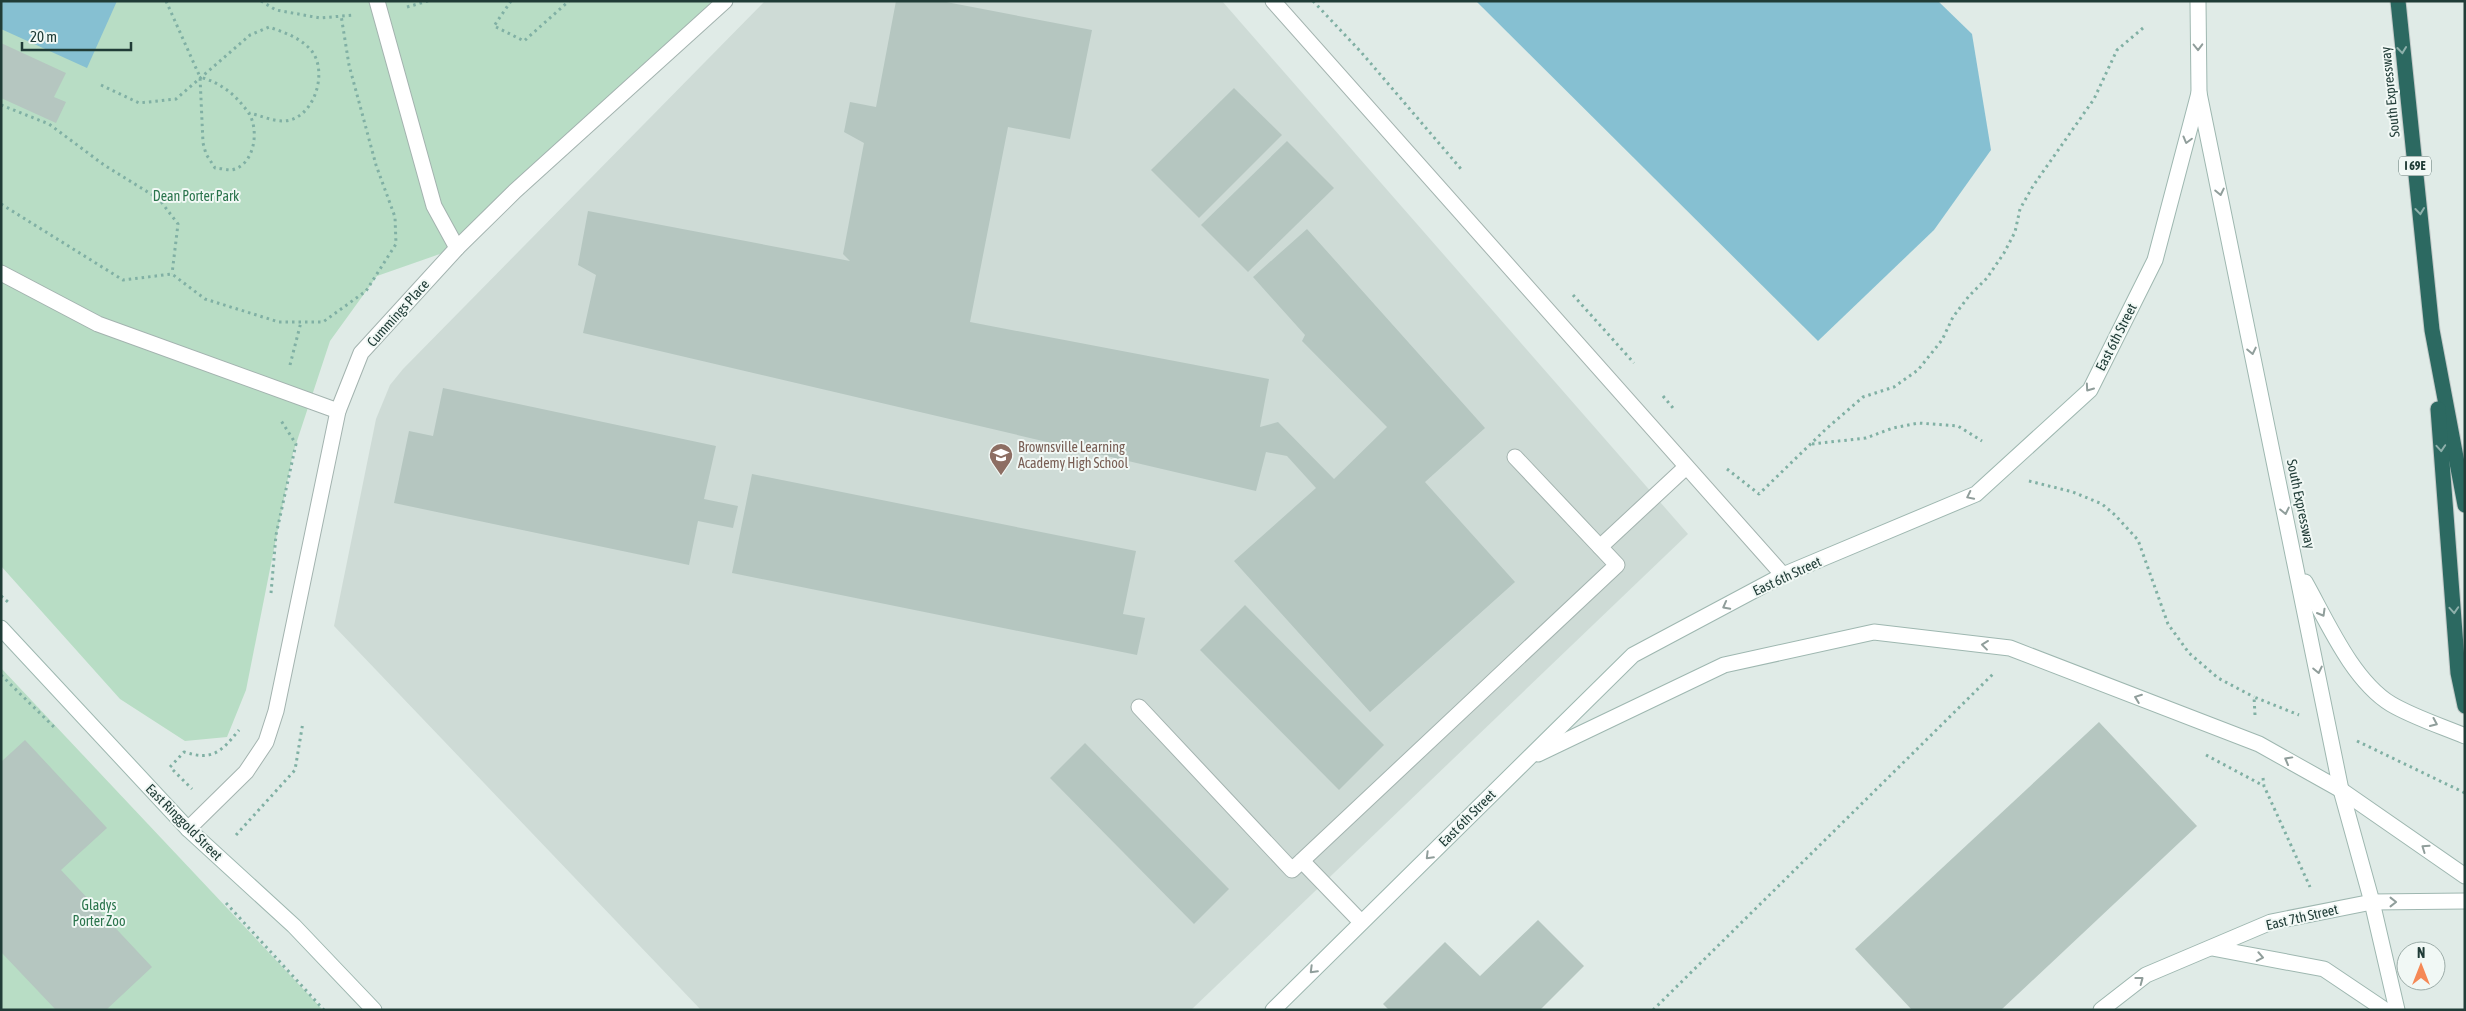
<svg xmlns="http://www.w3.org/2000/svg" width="2466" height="1011" font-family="'Asap Condensed',sans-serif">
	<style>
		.built { fill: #cedbd6 }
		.green { fill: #b8ddc5 }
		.water { fill: #86c0d2 }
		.building { fill: #b5c6c0 }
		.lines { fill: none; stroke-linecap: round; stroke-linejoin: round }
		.lane-casing { stroke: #a3b3af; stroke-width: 17 }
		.street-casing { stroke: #a3b3af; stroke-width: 17 }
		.secondary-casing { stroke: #9eb7b0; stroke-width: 17 }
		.highway-casing { stroke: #c1c8c7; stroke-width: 17 }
		.path { stroke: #80b0a4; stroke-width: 3; stroke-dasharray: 2.5 4; stroke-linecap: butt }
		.lane { stroke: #fff; stroke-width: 15 }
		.street { stroke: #fff; stroke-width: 15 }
		.secondary { stroke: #fff; stroke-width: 15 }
		.highway { stroke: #2c6961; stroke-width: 15 }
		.oneway { stroke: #909e9b }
		.oneway2 { stroke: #8eb0ab }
		.labels { text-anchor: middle; stroke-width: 4; stroke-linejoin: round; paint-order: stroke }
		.shield { fill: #f1f8f5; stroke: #5f7470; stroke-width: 1 }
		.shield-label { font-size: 12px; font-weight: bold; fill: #203c37 }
		.street-label { font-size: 14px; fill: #203c37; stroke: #f1f8f5 }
		.park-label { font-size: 14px; fill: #2a744c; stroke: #f1f8f5 }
		.education-label { font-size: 14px; fill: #785e54; stroke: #f1f8f5; text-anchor: start }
	</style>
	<rect width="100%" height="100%" fill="#e0ebe7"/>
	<polygon class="built" points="765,1 1222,1 1688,534 1191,1010 701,1010 334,626 376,419 390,385 403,369"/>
	<g class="green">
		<polygon points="1,1 725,1 457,248 377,276 330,341 293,453 246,690 227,737 185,741 120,699 1,566"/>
		<polygon points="1,668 323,1010 1,1010"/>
	</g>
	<g class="water">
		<polygon points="1,1 117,1 87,68 1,29"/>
		<polygon points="1476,1 1938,1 1972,34 1991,150 1934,230 1818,341"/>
	</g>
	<g class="building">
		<polygon points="896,1 941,1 1092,30 1070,139 1008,127 970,322 1269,379 1260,427 1278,422 1334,479 1387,427 1302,341 1305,335 1253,277 1307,229 1485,428 1425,482 1515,582 1370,712 1234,561 1316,488 1287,456 1266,452 1256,491 583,333 596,275 578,265 588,211 850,261 843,254 864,143 844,132 850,102 876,107"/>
		<polygon points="1,43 66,73 54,97 66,102 56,123 1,98"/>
		<polygon points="1234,88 1282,135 1199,218 1151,170"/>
		<polygon points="1287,141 1334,188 1248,272 1201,225"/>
		<polygon points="443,388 716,446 704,499 738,506 733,528 698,521 689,565 394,503 409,431 433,436"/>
		<polygon points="752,474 1136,551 1123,614 1145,618 1137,655 732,573"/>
		<polygon points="1245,605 1384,745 1339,790 1200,650"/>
		<polygon points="2099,722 2197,826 2001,1010 1912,1010 1855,949"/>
		<polygon points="25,740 107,828 61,870 152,967 106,1010 56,1010 1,952 1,762"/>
		<polygon points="1085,743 1229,889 1194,924 1050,778"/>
		<polygon points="1538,920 1584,966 1540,1010 1389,1010 1383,1004 1445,942 1480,976"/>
	</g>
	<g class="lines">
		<g class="lane-casing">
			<g id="lane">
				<polyline points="377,1 434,206 457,248"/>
				<polyline points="1,273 98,324 338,411"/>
				<polyline points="1600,547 1686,467"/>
				<polyline points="1139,707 1292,870 1617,565 1515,457"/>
				<polyline points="1302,861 1361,922"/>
			</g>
		</g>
		<g class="street-casing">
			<g id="street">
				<polyline points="1273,1 1783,575"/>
				<polyline points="188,829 246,772 266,742 276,711 338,411 361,353 457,248 515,191 725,1"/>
			</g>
		</g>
		<g class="secondary-casing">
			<g id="secondary">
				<polyline points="2198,1 2199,93 2341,790 2372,902 2397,1010"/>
				<path d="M2305 582C2327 621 2352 680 2391 704 2413 717 2441 726 2465 736"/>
				<polyline points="1,628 188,829 294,926 374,1010"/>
				<polyline points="1538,754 1724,665 1874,632 2010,648 2259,744 2341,790 2465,876"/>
				<polyline points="2212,948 2324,969 2385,1010"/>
				<polyline points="1273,1010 1633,655 1783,575 1976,494 2090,390 2155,260 2199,93"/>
				<polyline points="2101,1010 2146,975 2271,922 2372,902 2465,901"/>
			</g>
		</g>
		<g class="highway-casing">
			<g id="highway">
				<polyline points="2398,1 2432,330 2465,505"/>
				<polyline points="2438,409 2458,673 2465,706"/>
			</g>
		</g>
		<g class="path">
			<path d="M166 1 200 77 203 143 206 154 215 168C220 168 226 170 231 170 255 166 260 129 248 112 235 94 221 83 200 77"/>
			<polyline points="261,1 276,10 320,18 354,15"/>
			<polyline points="511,1 494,26 524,41 569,1"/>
			<polyline points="1313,1 1361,52 1461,169"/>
			<polyline points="407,7 428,1"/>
			<path d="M101 85 139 103 176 99 250 35 269 27C283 32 299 37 310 49 330 70 314 121 283 121 272 121 259 115 249 113"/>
			<polyline points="1,105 49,124 104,165 159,199 178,224 172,274"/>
			<polyline points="1,204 123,280 172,274 205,299 279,322 323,322 366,291 396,244 395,217 376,165 349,65 341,15"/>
			<polyline points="1573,295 1634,363"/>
			<polyline points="290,365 301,322"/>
			<polyline points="1663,396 1673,408"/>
			<polyline points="1812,444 1866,438 1893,428 1918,423 1958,426 1982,441"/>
			<polyline points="1727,469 1759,494 1826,429 1863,397 1894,387 1918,370 1942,340 1953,317 1969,296 1987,278 2004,253 2015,232 2020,209 2033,186 2094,99 2117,50 2143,28"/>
			<polyline points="2029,481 2073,492 2102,504 2115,515 2138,540 2168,624 2189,653 2218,678 2254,697"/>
			<polyline points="271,593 276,535 296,444 280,419"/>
			<polyline points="1,596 8,602"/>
			<polyline points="1,675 54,727"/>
			<polyline points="2255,715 2254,697 2299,715"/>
			<polyline points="2357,741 2465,793"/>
			<polyline points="2206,755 2264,786"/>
			<path d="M170 767 184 752C213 761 221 752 239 730"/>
			<polyline points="173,770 192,789"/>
			<polyline points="2263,778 2264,786 2310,887"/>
			<polyline points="236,835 295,770 303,722"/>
			<polyline points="226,903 324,1010"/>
			<polyline points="1653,1010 1994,673"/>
		</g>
		<use href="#lane" class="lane"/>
		<use href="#street" class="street"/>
		<use href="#secondary" class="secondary"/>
		<use href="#highway" class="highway"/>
	</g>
	<defs><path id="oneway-chevron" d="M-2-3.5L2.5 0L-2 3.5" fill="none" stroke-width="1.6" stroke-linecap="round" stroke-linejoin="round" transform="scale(1.25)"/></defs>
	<g class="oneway">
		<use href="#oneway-chevron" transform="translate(2198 47) rotate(89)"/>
		<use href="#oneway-chevron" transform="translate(2187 140) rotate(105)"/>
		<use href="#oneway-chevron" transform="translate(2220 192) rotate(78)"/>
		<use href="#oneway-chevron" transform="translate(2252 351) rotate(78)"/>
		<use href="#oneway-chevron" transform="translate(2089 388) rotate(125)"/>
		<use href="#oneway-chevron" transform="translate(1970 496) rotate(154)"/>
		<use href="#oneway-chevron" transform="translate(2285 511) rotate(78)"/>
		<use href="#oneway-chevron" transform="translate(1726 606) rotate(152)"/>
		<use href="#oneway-chevron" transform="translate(2322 613) rotate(60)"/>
		<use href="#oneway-chevron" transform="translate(1985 645) rotate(-173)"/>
		<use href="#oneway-chevron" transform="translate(2318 670) rotate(78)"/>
		<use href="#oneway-chevron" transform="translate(2138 698) rotate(-159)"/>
		<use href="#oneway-chevron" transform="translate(2434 723) rotate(24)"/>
		<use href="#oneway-chevron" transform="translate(2288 760) rotate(-151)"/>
		<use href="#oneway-chevron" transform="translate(2425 848) rotate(-145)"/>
		<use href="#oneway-chevron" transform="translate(1429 856) rotate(135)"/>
		<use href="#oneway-chevron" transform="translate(2393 902)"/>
		<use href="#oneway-chevron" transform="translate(2260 957) rotate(11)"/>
		<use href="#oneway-chevron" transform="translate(1313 970) rotate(135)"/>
		<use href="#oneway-chevron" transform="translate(2140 980) rotate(-37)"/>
	</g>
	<g class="oneway2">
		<use href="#oneway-chevron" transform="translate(2402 50) rotate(84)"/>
		<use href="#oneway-chevron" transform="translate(2420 211) rotate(84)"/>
		<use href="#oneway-chevron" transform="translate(2441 448) rotate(86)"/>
		<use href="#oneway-chevron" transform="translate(2454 610) rotate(86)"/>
	</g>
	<defs>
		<g id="school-pin" transform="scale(1.25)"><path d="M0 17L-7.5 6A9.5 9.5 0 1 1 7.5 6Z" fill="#8d6e63" stroke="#f1f8f5"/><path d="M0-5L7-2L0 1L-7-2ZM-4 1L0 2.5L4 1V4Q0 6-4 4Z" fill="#fff"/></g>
	</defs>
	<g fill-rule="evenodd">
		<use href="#school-pin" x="1001" y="455"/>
	</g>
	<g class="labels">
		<rect class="shield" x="2399" y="156.5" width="32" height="19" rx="4"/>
		<g class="shield-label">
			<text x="2415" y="170">I 69E</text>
		</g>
		<g class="street-label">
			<text transform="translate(2390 92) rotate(-96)" y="5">South Expressway</text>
			<text transform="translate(398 313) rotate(-48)" y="5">Cummings Place</text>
			<text transform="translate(2116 337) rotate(-63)" y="5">East 6th Street</text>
			<text transform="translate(2301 504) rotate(78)" y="5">South Expressway</text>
			<text transform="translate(1787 576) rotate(-25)" y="5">East 6th Street</text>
			<text transform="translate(1467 818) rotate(-45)" y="5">East 6th Street</text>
			<text transform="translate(184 822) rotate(45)" y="5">East Ringgold Street</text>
			<text transform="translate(2302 917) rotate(-13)" y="5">East 7th Street</text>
		</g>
		<g class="park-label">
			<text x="196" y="201">Dean Porter Park</text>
			<text x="99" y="910">Gladys<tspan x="99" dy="16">Porter Zoo</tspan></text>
		</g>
		<g class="education-label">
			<text x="1018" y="452">Brownsville Learning<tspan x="1018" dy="16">Academy High School</tspan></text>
		</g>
	</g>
	<rect width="2466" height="1011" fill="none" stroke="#203c37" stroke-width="5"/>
	<g transform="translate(2421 966)"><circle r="24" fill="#f1f8f5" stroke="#9dada9"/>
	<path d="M0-4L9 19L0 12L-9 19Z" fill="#f58855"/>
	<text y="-8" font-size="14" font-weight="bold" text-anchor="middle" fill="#203c37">N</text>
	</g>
	<path d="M22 42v8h109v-8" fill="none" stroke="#203c37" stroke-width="2.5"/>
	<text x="30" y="42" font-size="15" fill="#203c37" stroke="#f1f8f5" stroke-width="4" paint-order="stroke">20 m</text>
</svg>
